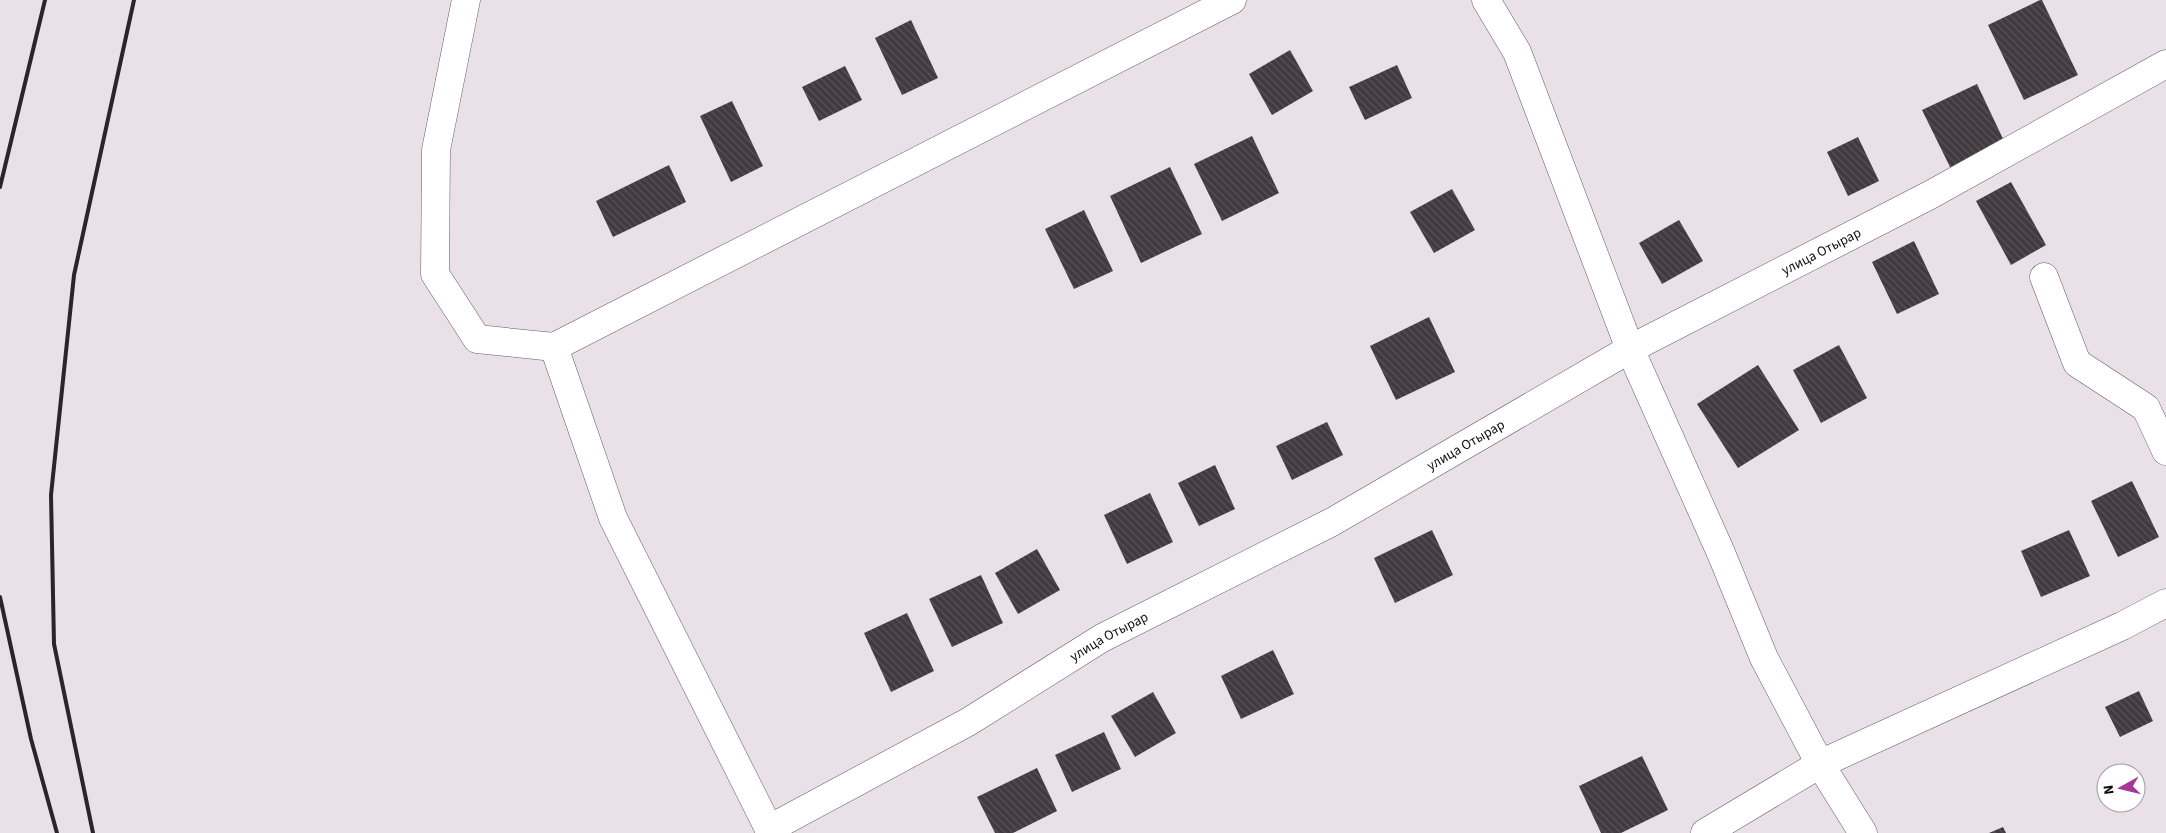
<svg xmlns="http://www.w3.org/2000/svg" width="2166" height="833" font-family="'Source Sans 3',sans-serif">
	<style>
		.building { fill: url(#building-back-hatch) }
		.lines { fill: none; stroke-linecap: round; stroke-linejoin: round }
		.minor-casing { stroke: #645c62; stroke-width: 29 }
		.minor { stroke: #fff; stroke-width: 28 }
		.rail { stroke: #292528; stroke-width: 4 }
		.labels { text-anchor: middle; stroke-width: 5; stroke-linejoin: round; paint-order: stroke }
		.street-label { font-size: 14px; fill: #0e0b0e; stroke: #fff }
	</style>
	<defs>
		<pattern id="building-back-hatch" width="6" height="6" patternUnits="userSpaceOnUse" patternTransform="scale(1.25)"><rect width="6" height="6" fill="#413a3f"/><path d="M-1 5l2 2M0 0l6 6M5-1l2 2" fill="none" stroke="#595357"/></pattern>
	</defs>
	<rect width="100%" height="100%" fill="#eae1e8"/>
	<g class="building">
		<polygon points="2040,0 2042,0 2078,75 2024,100 1988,25"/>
		<polygon points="911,20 938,78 902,95 875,38"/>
		<polygon points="1290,50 1313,91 1272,115 1249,74"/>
		<polygon points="1397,65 1412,98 1365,120 1349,87"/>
		<polygon points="845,66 862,100 819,121 802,87"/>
		<polygon points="1977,84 2005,143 1951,169 1922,110"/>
		<polygon points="732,101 763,166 731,182 700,116"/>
		<polygon points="1252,136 1279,193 1222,221 1194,164"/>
		<polygon points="1858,137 1879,181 1848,196 1827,152"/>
		<polygon points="669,165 686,202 613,237 596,201"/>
		<polygon points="1170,167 1202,234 1141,263 1110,196"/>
		<polygon points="2011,182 2046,245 2011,265 1976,201"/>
		<polygon points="1452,189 1475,230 1434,253 1410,212"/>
		<polygon points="1084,210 1113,271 1074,289 1045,229"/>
		<polygon points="1679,220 1703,261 1662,284 1639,243"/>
		<polygon points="1914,241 1939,294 1897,314 1872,262"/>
		<polygon points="1429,317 1455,372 1396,400 1370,346"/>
		<polygon points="1839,345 1867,398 1821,423 1793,370"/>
		<polygon points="1758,365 1799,430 1738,468 1697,404"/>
		<polygon points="1327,422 1343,455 1292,480 1276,446"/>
		<polygon points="1215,465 1235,509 1199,526 1178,483"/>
		<polygon points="2132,481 2159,537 2118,557 2091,501"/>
		<polygon points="1150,493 1173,542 1127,564 1104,515"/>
		<polygon points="1432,530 1453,575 1395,603 1374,558"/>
		<polygon points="2069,530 2090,576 2041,597 2021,551"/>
		<polygon points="1037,549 1060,590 1018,614 995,573"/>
		<polygon points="981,575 1003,623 952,647 929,599"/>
		<polygon points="907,613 934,671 891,692 864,633"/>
		<polygon points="1273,650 1294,694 1241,719 1221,676"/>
		<polygon points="2139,691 2153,721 2120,737 2105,707"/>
		<polygon points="1153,692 1176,733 1135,757 1111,716"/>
		<polygon points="1104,732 1121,769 1072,792 1055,755"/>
		<polygon points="1642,756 1668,810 1621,833 1601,833 1579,786"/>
		<polygon points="1037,768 1057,811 1013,833 995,833 977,797"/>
		<polygon points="2003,827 2006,833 1989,833"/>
	</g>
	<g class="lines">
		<g class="minor-casing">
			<g id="minor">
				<polyline points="466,0 436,150 435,274 477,339 554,347 1232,0"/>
				<polyline points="1486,0 1517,52 1630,349 1721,553 1764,658 1820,764 1705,833"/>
				<polyline points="2044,277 2077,363 2146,408 2166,451"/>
				<polyline points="554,347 613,518 771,833"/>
				<path id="s1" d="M769 829 968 722 1102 638 1332 522 1630 349 1930 195 2166 64"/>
				<polyline points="1863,833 1820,764 2122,626 2166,603"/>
			</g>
		</g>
		<use href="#minor" class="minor"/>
		<g class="rail">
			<polyline points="0,187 45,0"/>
			<polyline points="0,597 31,739 57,833"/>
			<polyline points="93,833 54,644 51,495 74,275 134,0"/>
		</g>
	</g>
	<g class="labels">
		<g class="street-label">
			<text dy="5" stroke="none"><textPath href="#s1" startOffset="1201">улица Отырар</textPath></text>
			<text dy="5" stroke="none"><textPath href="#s1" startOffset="796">улица Отырар</textPath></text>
			<text dy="5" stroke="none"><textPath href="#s1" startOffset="391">улица Отырар</textPath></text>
		</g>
	</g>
	<g transform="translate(2121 788) rotate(262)"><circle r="24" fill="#ffffff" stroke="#9f9d9f"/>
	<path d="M0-4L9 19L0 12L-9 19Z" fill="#a53795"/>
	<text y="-8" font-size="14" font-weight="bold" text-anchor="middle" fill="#0e0b0e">N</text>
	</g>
</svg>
